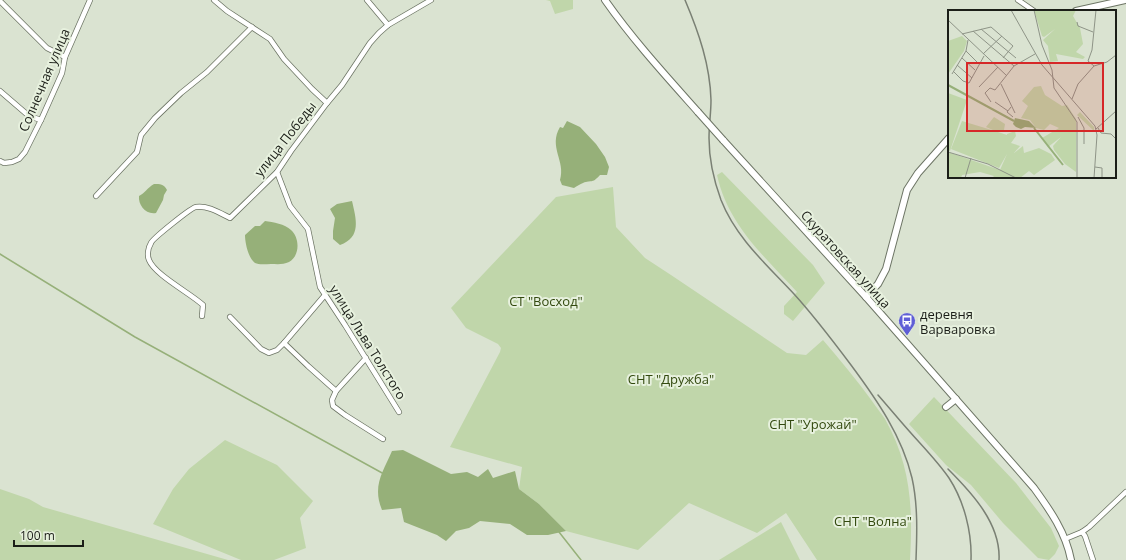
<svg xmlns="http://www.w3.org/2000/svg" width="1126" height="560" font-family="'Open Sans',sans-serif">
	<style>
		.green { fill: #c0d6aa }
		.water { fill: #96b079 }
		.lines { fill: none; stroke-linecap: round; stroke-linejoin: round }
		.stream { stroke: #96b079; stroke-width: 1.5 }
		.street-casing { stroke: #6d7565; stroke-width: 6 }
		.secondary-casing { stroke: #6d7565; stroke-width: 8 }
		.street { stroke: #fff; stroke-width: 4.5 }
		.secondary { stroke: #fff; stroke-width: 6 }
		.rail { stroke: #7a8074; stroke-width: 1.5 }
		.secondary-bridge-casing { stroke: #6d7565; stroke-width: 8; stroke-linecap: butt }
		.secondary-bridge { stroke: #fff; stroke-width: 6 }
		.labels { text-anchor: middle; stroke-width: 4; stroke-linejoin: round; paint-order: stroke }
		.street-label { font-size: 13px; fill: #1b1e18; stroke: #e7f1de }
		.park-label { font-size: 13px; fill: #32490e; stroke: #e7f1de }
		.poi-label { font-size: 13px; fill: #1b1e18; stroke: #e7f1de; text-anchor: start }
		.inset-river { fill: none; stroke: #96b079; stroke-width: 2 }
		.inset-road { fill: none; stroke: #8e9487; stroke-width: 1 }
		.view { fill: #d62828; fill-opacity: 0.15; stroke: #d62828; stroke-width: 2 }
		.inset-edge { fill: none; stroke: #1b1e18; stroke-width: 2 }
	</style>
	<rect width="100%" height="100%" fill="#dae3d1"/>
	<g class="green">
		<polygon points="546,0 573,0 573,9 555,14 550,1"/>
		<path d="M722 172 813 265 825 283 793 321 784 314V306L797 292C764 256 728 225 717 175Z"/>
		<path d="M613 187 616 227 645 258 671 275 787 353 806 355 823 340C840 360 857 380 872 401 876 407 881 413 885 419 911 465 913 508 910 560H817L786 513 757 533 689 503 638 550 566 531 539 504 519 489 522 467 450 447 500 352 501 348 498 344 466 328 451 308 556 197Z"/>
		<polygon points="934,397 1016,483 1051,528 1059,546 1055,554 1049,560 1038,558 1003,523 971,485 946,465 909,424"/>
		<polygon points="225,440 277,465 313,501 300,518 306,548 274,560 241,560 153,524 173,489 189,469"/>
		<polygon points="0,489 29,499 43,507 228,560 0,560"/>
		<polygon points="781,522 800,560 719,560"/>
	</g>
	<g class="water">
		<path d="M567 121 580 127 596 144 605 157 609 167 607 175H600C591 185 592 179 583 183 580 184 577 186 574 188L562 185 560 180C566 161 548 147 560 127L563 128Z"/>
		<path d="M154 184C160 184 164 184 167 190L164 195 163 200 156 213C146 215 138 205 139 196 145 193 147 188 154 184Z"/>
		<path d="M352 201C356 219 362 237 340 245L333 239V231L335 218 330 209 337 204Z"/>
		<path d="M265 221C273 222 285 224 291 230 300 238 300 256 289 262 283 265 276 264 271 264 266 264 259 265 255 263 248 258 245 242 245 235L255 226H260Z"/>
		<path d="M403 450 451 474 467 472 478 477 488 469 493 478 515 471 519 489 539 504 566 531 548 535H527L510 524 480 521 469 528 456 531 446 541 437 535 404 522 401 508 382 510C372 486 383 472 392 451Z"/>
	</g>
	<g class="lines">
		<g class="stream">
			<polyline points="0,254 135,337 384,474"/>
			<polyline points="559,532 581,560"/>
		</g>
		<g class="street-casing">
			<g id="street">
				<polyline points="214,0 227,11 270,39 284,59 312,89 327,103"/>
				<polyline points="367,0 388,25"/>
				<polyline points="1018,0 1034,11"/>
				<polyline points="0,1 47,48 65,57"/>
				<polyline points="0,91 29,116 41,120"/>
				<polyline points="0,161 4,163 12,162 19,159 25,152 41,120 62,73 65,57 90,0"/>
				<polyline points="277,172 290,206 308,229 320,287 345,325 399,412"/>
				<polyline points="96,196 137,152 141,135 155,118 181,93 207,72 252,27"/>
				<path d="M202 316 203 305C190 293 155 275 149 260 147 255 148 248 151 243 152 239 192 207 196 207 207 205 220 213 230 218L277 172 291 151 327 103 342 85 370 43 379 33 388 25 431 0"/>
				<polyline points="230,317 261,349 269,353 277,350 284,343 308,366 336,391"/>
				<polyline points="284,343 325,295"/>
				<polyline points="366,358 336,391 332,400 333,406 345,415 383,439"/>
				<polyline points="1082,532 1085,536 1093,560"/>
				<polyline points="1065,539 1082,532 1089,527 1126,492"/>
			</g>
		</g>
		<g class="secondary-casing">
			<g id="secondary">
				<path d="M605 0C633 40 666 76 698 112"/>
				<polyline points="1076,11 1125,0"/>
				<path d="M723 140 866 297 1034 488C1050 510 1066 533 1071 560"/>
				<polyline points="866,297 878,284 886,269 907,190 918,173 949,138"/>
				<polyline points="946,407 956,399"/>
			</g>
		</g>
		<use href="#street" class="street"/>
		<use href="#secondary" class="secondary"/>
		<g class="rail">
			<path d="M685 0C699 33 710 65 711 100 711 113 709 125 709 138 709 158 714 181 721 200 736 238 767 265 794 294 815 317 833 341 851 365 877 400 902 436 912 478 918 505 917 533 916 560"/>
			<path d="M878 395C892 411 905 427 919 442 929 453 940 465 949 478 964 501 972 532 971 560"/>
			<path d="M948 469C972 493 1001 524 999 560"/>
		</g>
		<g class="secondary-bridge-casing">
			<polyline id="secondary-bridge" points="698,112 723,140"/>
		</g>
		<use href="#secondary-bridge" class="secondary-bridge"/>
	</g>
	<defs>
		<g id="bus-pin" transform="scale(0.9)"><path d="M0 17L-7.5 6A9.5 9.5 0 1 1 7.5 6Z" fill="#5f5ed6" stroke="#e7f1de"/><path d="M-5-6H5V4H4V6H2V4H-2V6H-4V4H-5ZM-3.5-4V0h7V-4ZM-3.5 1.2v1.5H-2V1.2ZM2 1.2v1.5H3.5V1.2Z" fill="#fff"/></g>
	</defs>
	<g fill-rule="evenodd">
		<use href="#bus-pin" x="907" y="321"/>
	</g>
	<g class="labels">
		<g class="street-label">
			<text transform="translate(44 80) rotate(-67)" y="5">Солнечная улица</text>
			<text transform="translate(285 139) rotate(-52)" y="5">улица Победы</text>
			<text transform="translate(846 259) rotate(48)" y="5">Скуратовская улица</text>
			<text transform="translate(368 342) rotate(58)" y="5">улица Льва Толстого</text>
		</g>
		<g class="park-label">
			<text x="546" y="306">СТ "Восход"</text>
			<text x="671" y="384">СНТ "Дружба"</text>
			<text x="813" y="429">СНТ "Урожай"</text>
			<text x="873" y="526">СНТ "Волна"</text>
		</g>
		<g class="poi-label">
			<text x="920" y="319">деревня<tspan x="920" dy="15">Варваровка</tspan></text>
		</g>
	</g>
	<g transform="translate(948 10)">
		<rect width="168" height="168" fill="#dae3d1"/>
		<path d="M86 0H128L125 6 132 18 135 34 128 42 137 47 135 49 108 44 110 51 102 52 100 36 95 30 107 19 96 27 94 26ZM14 26 19 31 16 41 0 64V31ZM93 76 97 85 114 96 119 95 128 109V162L117 154 106 140 105 136 113 127 100 137 94 128 111 118 102 114 96 120 88 118 82 110 73 108 80 96 74 91 86 77ZM0 83 19 90 2 141 0 140ZM132 102 146 117V121L129 105ZM46 107 57 114 56 120 50 122 59 125V133V124L67 121 68 126 63 133 72 136 66 143 75 136 76 143 91 138 103 144 107 150 86 165 81 161 72 168H44L46 166 32 162 14 165 13 168H0V142L52 160 59 144 51 158 3 139 14 111 47 121 38 117Z" fill="#c0d6aa"/>
		<path d="M67 108 81 111 88 118 77 117 73 119 68 117 65 114Z" fill="#96b079"/>
		<path class="inset-river" d="M0 75 66 111M86 118 115 155"/>
		<path class="inset-road" d="M63 0 94 55 147 116 149 125 146 168M86 0 94 35 104 60 106 78 129 112V168M0 10 59 66M129 12 130 16 145 22M33 19 68 48M25 21 66 56M14 24 43 17 65 36 55 48M18 41 30 53M35 44 54 26M14 48 27 60M9 55 24 68M146 56 140 51 144 40 148 0M5 61 15 71 21 73 36 46M4 64 18 41 20 30M53 74 67 103M31 77 50 57M124 89 130 74 146 56 159 52 168 45M43 92 37 83 42 78 47 80 66 56 87 44M47 92 60 101M63 97 59 102 65 107M130 107 136 118V134M150 118 153 123 163 124 168 129M148 119 168 101M0 142 40 154 68 168M147 157 154 158V167M17 168 23 148"/>
		<path class="view" d="M19 53H155V121H19Z"/>
		<rect width="168" height="168" class="inset-edge"/>
	</g>
	<path d="M14 540v6h69v-6" fill="none" stroke="#1b1e18" stroke-width="2"/>
	<text x="20" y="540" font-size="12" fill="#1b1e18" stroke="#e7f1de" stroke-width="3" paint-order="stroke">100 m</text>
</svg>
